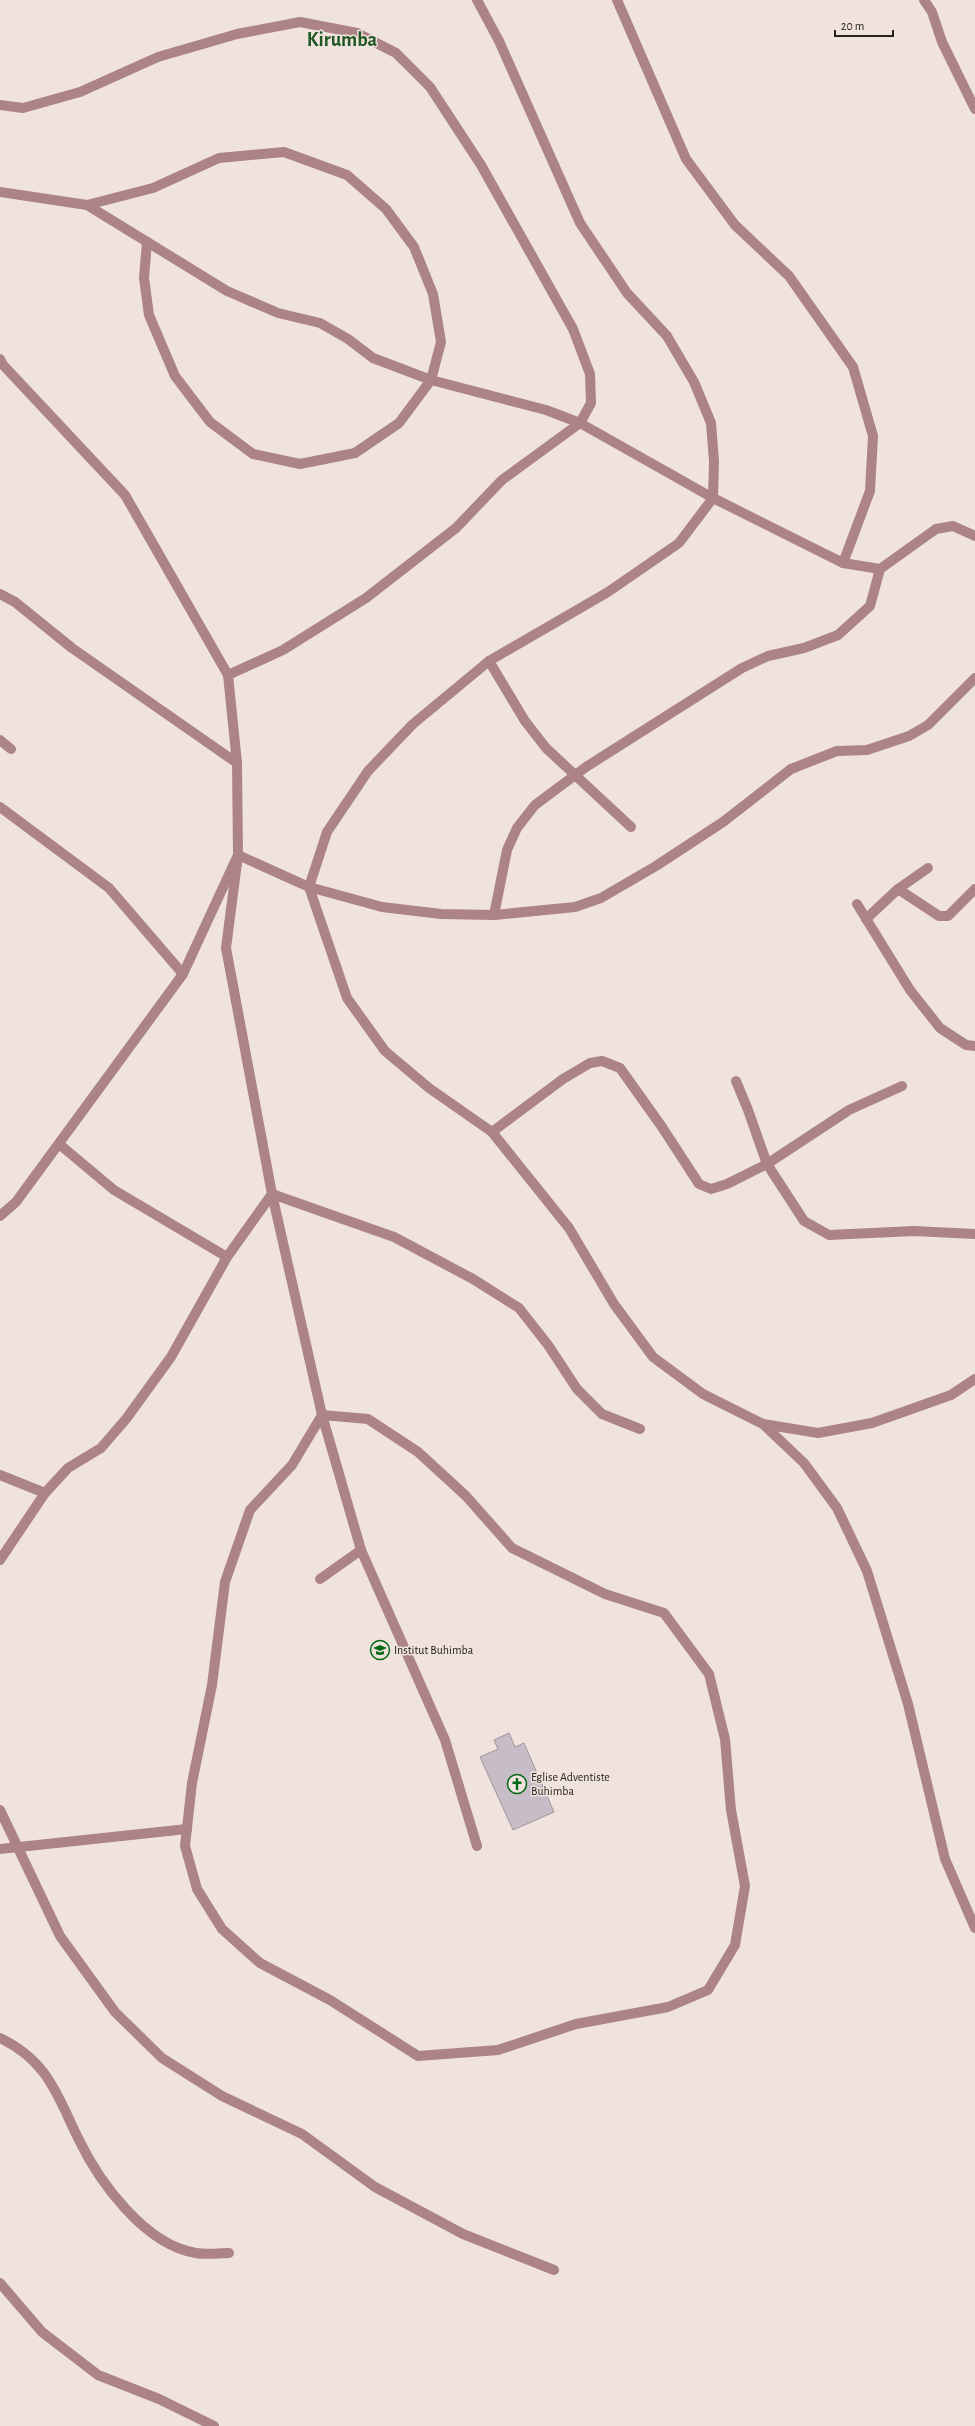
<svg xmlns="http://www.w3.org/2000/svg" width="975" height="2426" font-family="'Alegreya Sans',sans-serif">
	<style>
		.building { fill: #c7bdc6; stroke: #9f959d }
		.lines { fill: none; stroke-linecap: round; stroke-linejoin: round }
		.minor { stroke: #ac8486; stroke-width: 10 }
		.labels { text-anchor: middle; stroke-width: 3; stroke-linejoin: round; paint-order: stroke }
		.poi-label { font-size: 12px; fill: #282422; stroke: #f0e3dd; text-anchor: start }
		.town-label { font-size: 20px; font-weight: bold; fill: #205724; stroke: #f0e3dd }
	</style>
	<rect width="100%" height="100%" fill="#f0e3dd"/>
	<polygon class="building" points="509,1733 515,1747 524,1743 554,1812 513,1830 480,1757 498,1749 494,1740"/>
	<g class="lines">
		<g class="minor">
			<polyline points="477,0 499,41 580,223 627,293 667,336 694,382 711,423 714,461 713,498 679,543 608,592 489,661 413,724 368,771 327,832 309,887 347,998 385,1051 429,1088 492,1132 569,1228 614,1304 653,1357 703,1394 763,1424 818,1433 872,1423 951,1395 975,1379"/>
			<polyline points="617,0 686,159 735,225 789,276 853,367 873,436 870,491 843,563"/>
			<polyline points="924,0 932,12 942,42 975,109"/>
			<polyline points="0,105 23,108 80,92 158,57 237,34 300,22 357,33 396,53 430,87 481,165 573,329 590,374 591,403 580,423 502,480 456,528 366,598 283,650 228,675"/>
			<polyline points="0,192 87,205 227,291 278,313 320,323 348,339 373,358 431,380 546,410 580,423 713,498 843,563 880,569 936,529 953,526 975,536"/>
			<polyline points="87,205 153,188 219,158 284,152 347,175 386,209 414,247 433,294 441,342 431,380 399,423 355,453 300,464 253,454 210,422 175,376 149,315 144,278 147,242"/>
			<polyline points="0,359 3,365 125,495 228,675 237,763 238,855 183,974 16,1202 0,1216"/>
			<polyline points="0,594 15,602 72,648 237,763"/>
			<polyline points="489,661 525,721 546,748 631,827"/>
			<polyline points="0,740 11,749"/>
			<polyline points="0,807 109,888 183,974"/>
			<polyline points="898,889 939,916 948,916 975,889"/>
			<polyline points="857,904 910,990 940,1028 966,1045 975,1046"/>
			<polyline points="494,915 507,850 517,828 535,805 586,767 742,668 768,656 804,648 838,635 870,606 880,569"/>
			<polyline points="866,919 898,889 928,868"/>
			<polyline points="736,1081 748,1110 767,1164 804,1221 829,1235 914,1231 975,1234"/>
			<polyline points="492,1132 563,1079 590,1063 602,1061 620,1068 662,1127 699,1184 711,1189 727,1184 767,1164 849,1110 902,1086"/>
			<polyline points="59,1144 114,1190 227,1257"/>
			<polygon points="322,1415 368,1419 418,1452 466,1496 512,1548 605,1594 664,1613 709,1674 725,1739 731,1810 745,1886 735,1945 708,1990 668,2007 576,2024 498,2050 418,2056 330,2000 260,1963 222,1929 197,1889 185,1846 192,1783 212,1685 225,1582 250,1510 292,1465"/>
			<polyline points="763,1424 804,1463 837,1508 867,1571 908,1704 945,1859 975,1928"/>
			<polyline points="0,1475 45,1493"/>
			<polyline points="0,1560 45,1493 68,1468 101,1448 126,1419 171,1357 227,1257 272,1194 394,1237 473,1279 519,1308 548,1345 577,1389 602,1414 640,1429"/>
			<polyline points="320,1579 361,1550"/>
			<polyline points="0,1810 60,1936 115,2012 162,2058 222,2096 302,2134 375,2187 463,2234 554,2270"/>
			<polyline points="477,1846 445,1740 361,1550 322,1415 272,1194 226,948 238,855 309,887 382,907 441,914 494,915 575,907 601,898 656,866 723,822 791,769 837,751 867,750 909,736 928,725 975,678"/>
			<polyline points="0,1849 187,1829"/>
			<path d="M0 2038C48 2061 57 2095 78 2138 99 2182 145 2245 196 2253 206 2255 219 2253 229 2253"/>
			<polyline points="0,2283 42,2332 98,2375 159,2399 214,2426"/>
		</g>
	</g>
	<defs>
		<g id="school-ring" transform="scale(1)"><circle r="9.5" fill="#f0e3dd" stroke="#026a17" stroke-width="1.5"/><path d="M0-5L7-2L0 1L-7-2ZM-4 1L0 2.5L4 1V4Q0 6-4 4Z" fill="#026a17"/></g>
		<g id="church-ring" transform="scale(1)"><circle r="9.5" fill="#f0e3dd" stroke="#026a17" stroke-width="1.5"/><path d="M-1.2-6h2.4v3.5h3.3v2.4h-3.3V6h-2.4V-.1h-3.3v-2.4h3.3Z" fill="#026a17"/></g>
	</defs>
	<g fill-rule="evenodd">
		<use href="#school-ring" x="380" y="1650"/>
		<use href="#church-ring" x="517" y="1784"/>
	</g>
	<g class="labels">
		<g class="poi-label">
			<text x="394" y="1654">Institut Buhimba</text>
			<text x="531" y="1781">Eglise Adventiste<tspan x="531" dy="14">Buhimba</tspan></text>
		</g>
		<g class="town-label">
			<text x="342" y="46">Kirumba</text>
		</g>
	</g>
	<path d="M835 30v6h58v-6" fill="none" stroke="#282422" stroke-width="2"/>
	<text x="841" y="30" font-size="12" fill="#282422" stroke="#f0e3dd" stroke-width="3" paint-order="stroke">20 m</text>
</svg>
